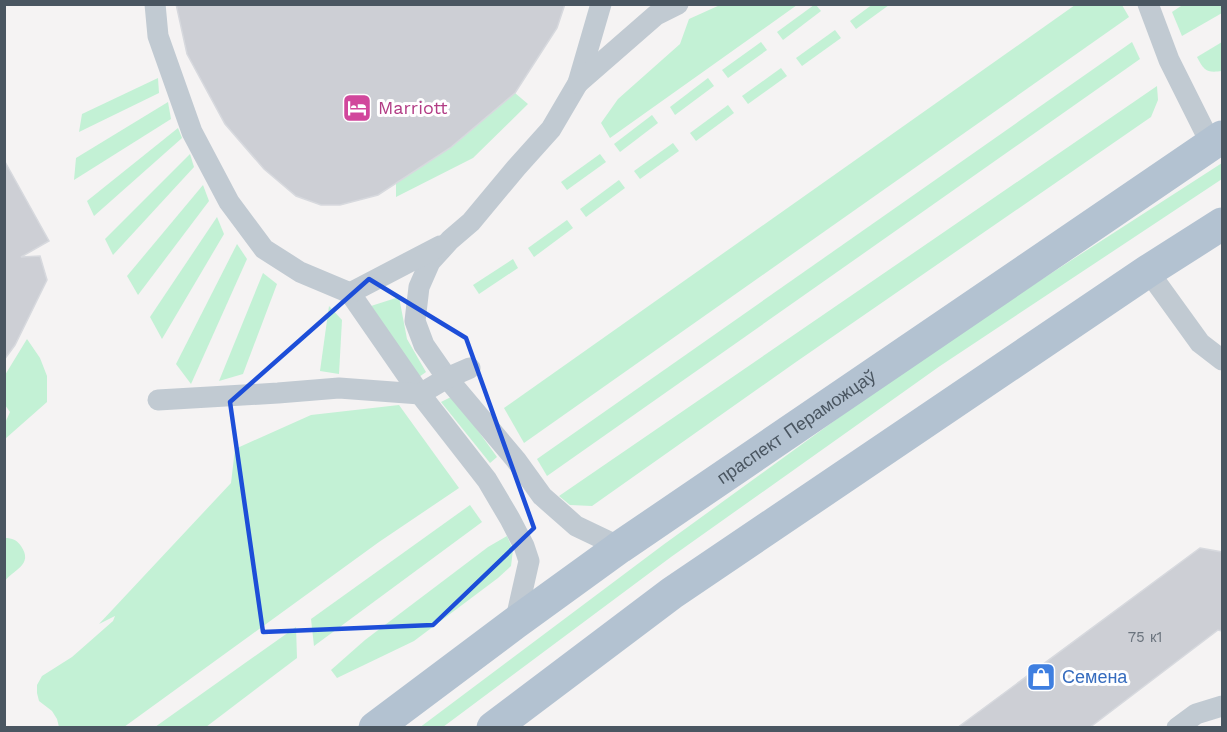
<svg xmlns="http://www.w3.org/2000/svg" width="1227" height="732" font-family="'Work Sans',sans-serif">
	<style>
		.green { fill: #c3f1d5 }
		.building { fill: #cdcfd5; stroke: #d7d9de; stroke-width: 1.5 }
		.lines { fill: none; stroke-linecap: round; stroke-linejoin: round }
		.lane { stroke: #c1cad2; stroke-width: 21 }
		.primary { stroke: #b3c2d1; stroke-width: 33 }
		.marked { fill: none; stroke: #1d4ed8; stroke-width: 4.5; stroke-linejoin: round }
		.labels { text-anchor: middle; stroke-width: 6; stroke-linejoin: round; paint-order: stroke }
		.number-label { font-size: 15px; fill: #6b747e }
		.hotel-label { font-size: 18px; fill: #b23c85; stroke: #fff; text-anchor: start }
		.street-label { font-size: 18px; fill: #4a5661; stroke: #fff }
		.shop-label { font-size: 18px; fill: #366cbe; stroke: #fff; text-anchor: start }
	</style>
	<rect width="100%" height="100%" fill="#f5f3f3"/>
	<g class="green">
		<polygon points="873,4 889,5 856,29 850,21"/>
		<polygon points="1184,4 1222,5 1222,13 1182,36 1172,12"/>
		<polygon points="720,5 797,5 610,138 601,123 618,99 680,44 689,19"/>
		<polygon points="814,5 816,5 821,11 783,40 777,32"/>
		<polygon points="1075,5 1122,5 1129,17 524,443 504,408"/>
		<polygon points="835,30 841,38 802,66 796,58"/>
		<polygon points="761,42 767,50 728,78 722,70"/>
		<polygon points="1132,42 1140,59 547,476 537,459"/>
		<path d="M1222 42V71C1207 73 1204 71 1197 57Z"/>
		<polygon points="781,68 787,76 748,104 742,96"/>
		<polygon points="158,78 159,93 79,132 82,114"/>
		<polygon points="708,78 714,86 675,115 670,107"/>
		<polygon points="1157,86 1158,100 1151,117 796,362 592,506 570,505 559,496"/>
		<polygon points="515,93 528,104 473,158 396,197 396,183 450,148"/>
		<polygon points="168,102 171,119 74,180 76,158"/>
		<polygon points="728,105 734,113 696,141 690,133"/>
		<polygon points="652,115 658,123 620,152 614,144"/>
		<polygon points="178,128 182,138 94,216 87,201"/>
		<polygon points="673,143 679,151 640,179 634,171"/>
		<polygon points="190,154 194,167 113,255 105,239"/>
		<polygon points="600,154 606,162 567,190 561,182"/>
		<polygon points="1222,163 1222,179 940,366 671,557 443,727 419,728 663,545 929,352"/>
		<polygon points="619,180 625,188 586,217 580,209"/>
		<polygon points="203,185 209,201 138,295 127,276"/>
		<polygon points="217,217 224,234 162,339 150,317"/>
		<polygon points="567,220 573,228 534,257 528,248"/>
		<polygon points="237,244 247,259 191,384 176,364"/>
		<polygon points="513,259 518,268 479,294 473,285"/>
		<polygon points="263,273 277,284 243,374 219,381"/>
		<polygon points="399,297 407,339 426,372 419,377 371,306"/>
		<polygon points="329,306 342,320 339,374 320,371"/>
		<polygon points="27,339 40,358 47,376 47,402 5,439 5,423 10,412 5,405 5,375"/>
		<polygon points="453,396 497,457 490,463 441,402"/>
		<polygon points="399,405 459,488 379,542 124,727 59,727 57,719 52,711 39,701 37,693 37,685 42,676 72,657 113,621 115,616 99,624 231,483 235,449 311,415"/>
		<polygon points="470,505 482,522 314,646 311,619"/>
		<polygon points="507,536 513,550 511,566 498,578 414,641 337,678 331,670 365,640 488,547"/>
		<path d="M5 538C12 538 17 540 21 546 34 565 13 570 5 581Z"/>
		<polygon points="296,627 297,658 206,727 155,727"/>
	</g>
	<g class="building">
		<polygon points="176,4 565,4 557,28 515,93 450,148 378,195 340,205 321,205 296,196 264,169 225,124 187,54"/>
		<polygon points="4,160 49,241 21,257 40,256 47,280 15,345 4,360"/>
		<polygon points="1200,548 1222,552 1222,631 1218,630 1089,728 957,728"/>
	</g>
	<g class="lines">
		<g class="lane">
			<polyline points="155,4 158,36 192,132 229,202 264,249 300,272 350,293 420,394 487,480 510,519 524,546 529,561 515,623"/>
			<polyline points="601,4 578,83 551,129 516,168 471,222 450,240 430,262 419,287 415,321 424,345 447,378 516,460 542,496 576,526 620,547"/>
			<polyline points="1148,4 1169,60 1211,144"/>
			<polyline points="578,83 656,15 678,4"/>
			<polyline points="1148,271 1200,343 1222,360"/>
			<polyline points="350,293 440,246"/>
			<polyline points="158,400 278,393 339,388 420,394 447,378 470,368"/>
			<polyline points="1177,728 1196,714 1222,706"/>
		</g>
		<g class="primary">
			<path id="s1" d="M375 728 515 623 620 547 1222 137"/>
			<polyline points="493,728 672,593 1148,271 1222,224"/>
		</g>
	</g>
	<path class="marked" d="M369 279 466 338 534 528 433 625 263 632 230 402Z"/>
	<defs>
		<g id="hotel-square" transform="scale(1.5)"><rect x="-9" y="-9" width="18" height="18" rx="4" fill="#d1479c" stroke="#fff"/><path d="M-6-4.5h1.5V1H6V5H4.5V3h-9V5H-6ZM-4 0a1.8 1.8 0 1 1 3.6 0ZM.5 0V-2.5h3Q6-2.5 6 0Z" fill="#fff"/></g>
		<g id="shop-square" transform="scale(1.5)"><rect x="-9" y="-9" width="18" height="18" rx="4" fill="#3f7fe0" stroke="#fff"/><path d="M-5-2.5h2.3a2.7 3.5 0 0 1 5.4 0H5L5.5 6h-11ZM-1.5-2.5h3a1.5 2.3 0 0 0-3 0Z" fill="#fff"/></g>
	</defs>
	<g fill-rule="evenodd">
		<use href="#hotel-square" x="357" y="108"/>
		<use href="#shop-square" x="1041" y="677"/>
	</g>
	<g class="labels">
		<g class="number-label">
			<text x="1145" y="642">75 к1</text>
		</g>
		<g class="hotel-label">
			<text x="378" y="114">Marriott</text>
		</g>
		<g class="street-label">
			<text dy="6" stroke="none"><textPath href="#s1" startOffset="518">праспект Пераможцаў</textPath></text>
		</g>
		<g class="shop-label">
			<text x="1062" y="683">Семена</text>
		</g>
	</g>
	<rect width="1227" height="732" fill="none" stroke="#4a5661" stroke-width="12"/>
</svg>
